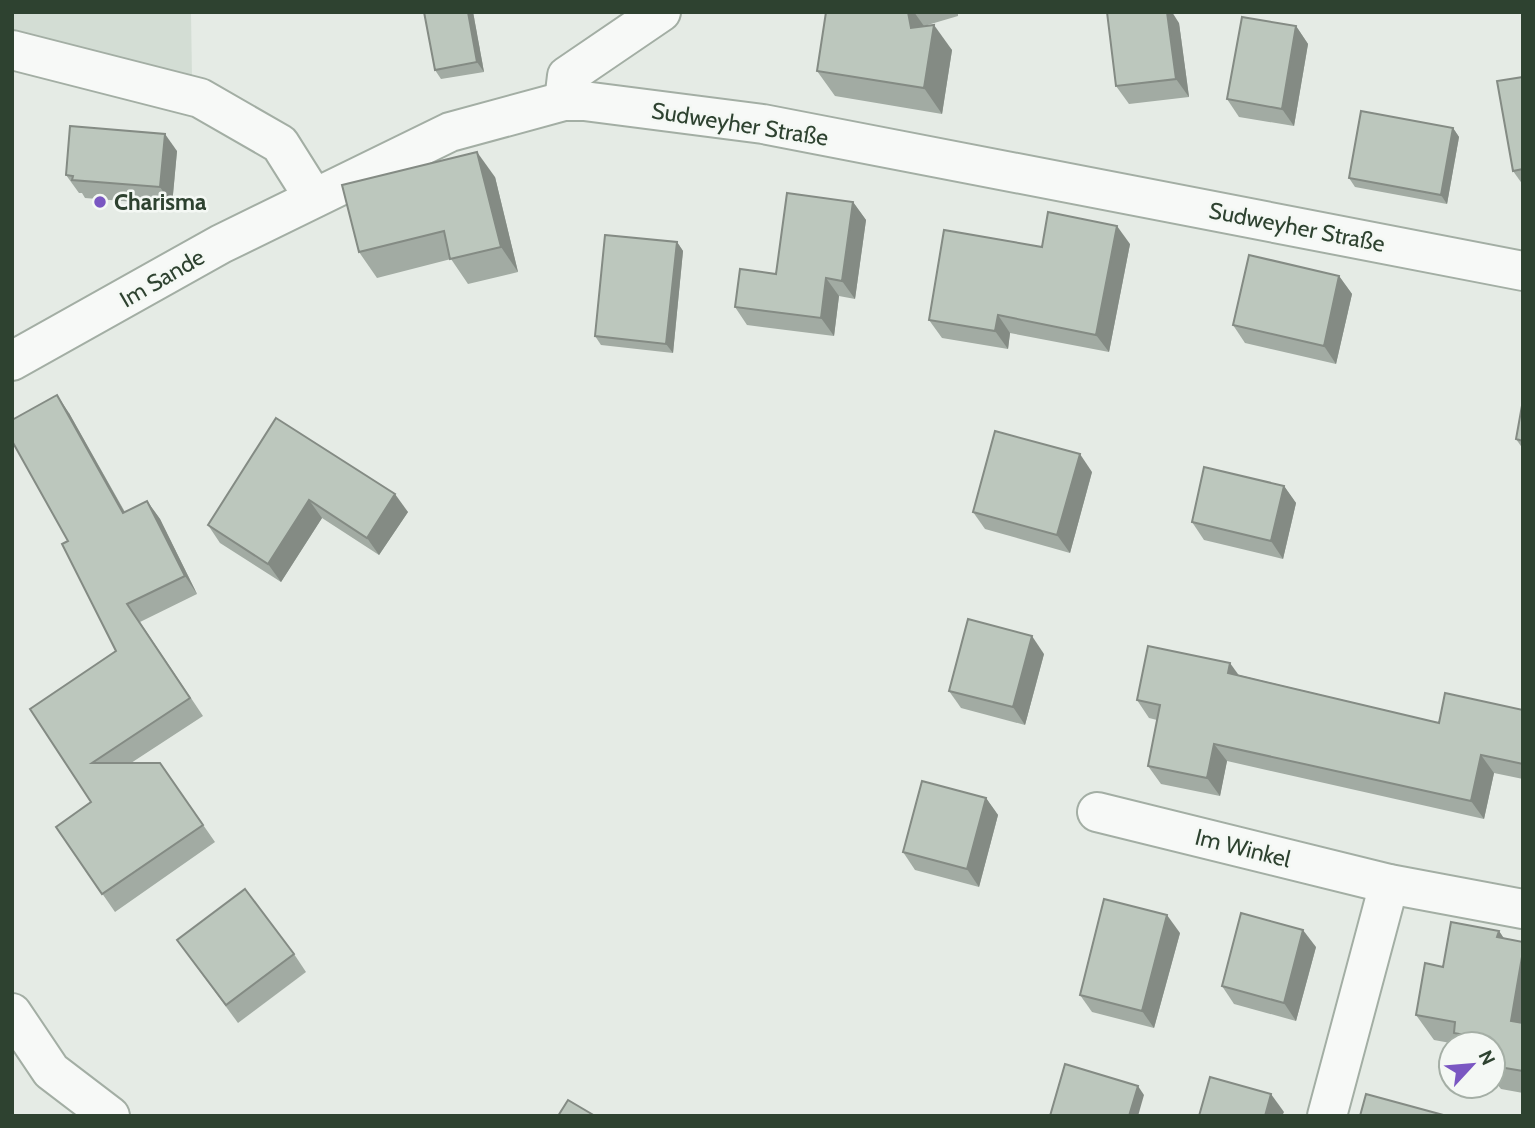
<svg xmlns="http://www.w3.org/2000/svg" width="1535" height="1128" font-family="Cabin,sans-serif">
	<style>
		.built { fill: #d3ddd4 }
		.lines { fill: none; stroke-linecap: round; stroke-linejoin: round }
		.street-casing { stroke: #a3aea4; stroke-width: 42 }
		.street { stroke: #f7f9f7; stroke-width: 38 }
		.wall { fill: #a2aba3 }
		.shaded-wall { fill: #848b84 }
		.building { fill: #bcc7bd; stroke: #848b84; stroke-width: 2 }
		.poi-dot { fill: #7a57c2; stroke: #f4f8f4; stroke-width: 2.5 }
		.labels { text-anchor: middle; stroke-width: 5; stroke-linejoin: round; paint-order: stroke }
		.street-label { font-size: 23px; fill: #2e4230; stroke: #f4f8f4 }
		.poi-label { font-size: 23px; font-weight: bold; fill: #2e4230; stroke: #f4f8f4; text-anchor: start }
	</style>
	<rect width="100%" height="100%" fill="#e5ebe5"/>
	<polygon class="built" points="12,12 191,12 192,79 12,29"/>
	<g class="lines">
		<g class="street-casing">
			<g id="street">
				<polyline points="12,50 200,98 280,144 314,198"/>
				<polyline points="564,101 567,76 661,12"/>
				<polyline points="12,361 221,244 450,132 564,101 584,101 763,124 1523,271"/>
				<polyline points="1097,812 1389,884 1523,909"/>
				<polyline points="12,1013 51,1071 110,1116"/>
				<polyline points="1327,1116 1389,884"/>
			</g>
		</g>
		<use href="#street" class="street"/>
	</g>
	<g class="wall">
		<polygon points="424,12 473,12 484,72 441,79 435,70"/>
		<polygon points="826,12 958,12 958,16 924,26 952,50 942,114 835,96 817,71"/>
		<polygon points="1179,23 1189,97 1129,104 1116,86"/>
		<polygon points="1296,26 1308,44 1294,126 1239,117 1227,99"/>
		<polygon points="1523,77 1523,185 1513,171"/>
		<polygon points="1453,128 1459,137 1447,204 1355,187 1349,178"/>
		<polygon points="177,151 172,205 85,198 82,193 79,193 66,175"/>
		<polygon points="495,177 518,272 468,284 451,259 377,278 359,252"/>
		<polygon points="853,202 866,220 855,299 839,296 834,336 747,325 735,307 776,274"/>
		<polygon points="677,242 683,251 673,353 601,345 595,336"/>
		<polygon points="1130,244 1109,352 1010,333 1008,349 942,338 929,320 1042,247"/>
		<polygon points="1339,276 1352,294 1336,364 1245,343 1233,325"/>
		<polygon points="1523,400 1523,449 1516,439"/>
		<polygon points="69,413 125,512 147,501 160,519 197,594 140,622 203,716 131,763 160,763 215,842 115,912 56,827 91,802 30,709 116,651 68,541"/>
		<polygon points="276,418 408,512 379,555 322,518 281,582 220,543 208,525"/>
		<polygon points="1092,472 1070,553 985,529 973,512"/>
		<polygon points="1284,486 1296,503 1283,559 1204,540 1192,522"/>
		<polygon points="1044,654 1025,725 961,708 949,691"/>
		<polygon points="1239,675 1439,723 1523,710 1523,779 1494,773 1484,819 1227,761 1220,796 1161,784 1148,766 1157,720 1149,718 1137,700"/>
		<polygon points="986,798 998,815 979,887 915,870 903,852"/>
		<polygon points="1499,931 1504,939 1523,942 1523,1093 1501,1089 1493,1079 1493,1044 1456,1044 1434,1040 1416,1015 1443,967"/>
		<polygon points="1180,933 1154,1028 1092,1012 1080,995"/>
		<polygon points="177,940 294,954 306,972 238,1023"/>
		<polygon points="1316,947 1296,1021 1234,1004 1222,986"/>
	</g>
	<g class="shaded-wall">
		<polygon points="468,12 473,12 484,72 477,62"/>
		<polygon points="908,12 914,12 924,26 911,28"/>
		<polygon points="1167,12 1172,12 1179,23 1189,97 1176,79"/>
		<polygon points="934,25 952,50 942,114 924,88"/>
		<polygon points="1296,26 1308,44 1294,126 1282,109"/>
		<polygon points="1453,128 1459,137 1447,204 1441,195"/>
		<polygon points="165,134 177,151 172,205 160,187"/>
		<polygon points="477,152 495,177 518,272 501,247"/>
		<polygon points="853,202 866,220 855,299 842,281"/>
		<polygon points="1117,226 1130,244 1109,352 1096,335"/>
		<polygon points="677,242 683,251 673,353 666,344"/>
		<polygon points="1339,276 1352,294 1336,364 1324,346"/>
		<polygon points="826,278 839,296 834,336 821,318"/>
		<polygon points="998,315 1010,333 1008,349 995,331"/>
		<polygon points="57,395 69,413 135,531 123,513"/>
		<polygon points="1080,454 1092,472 1070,553 1057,535"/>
		<polygon points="1284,486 1296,503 1283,559 1271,541"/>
		<polygon points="395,494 408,512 379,555 367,538"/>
		<polygon points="309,500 322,518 281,582 268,564"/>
		<polygon points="147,501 160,519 197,594 185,576"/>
		<polygon points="1032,636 1044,654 1025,725 1013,707"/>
		<polygon points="1230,663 1243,681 1228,673"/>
		<polygon points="1214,744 1227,761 1220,796 1207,778"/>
		<polygon points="1481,755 1494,773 1484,819 1471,801"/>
		<polygon points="986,798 998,815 979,887 967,869"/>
		<polygon points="1167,915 1180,933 1154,1028 1142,1011"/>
		<polygon points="1303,930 1316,947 1296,1021 1284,1003"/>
		<polygon points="1499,931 1516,956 1497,937"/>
		<polygon points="1523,951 1523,1038 1511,1021"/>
		<polygon points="1138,1086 1144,1095 1138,1116 1129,1116"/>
		<polygon points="1271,1094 1284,1112 1282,1116 1265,1116"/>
	</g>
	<g class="building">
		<polygon points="424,12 468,12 477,62 435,70"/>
		<polygon points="826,12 908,12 911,28 934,25 924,88 817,71"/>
		<polygon points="1107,12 1167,12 1176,79 1116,86"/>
		<polygon points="1242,17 1296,26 1282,109 1227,99"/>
		<polygon points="1523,77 1523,169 1513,171 1497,81"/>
		<polygon points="1361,111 1453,128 1441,195 1349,178"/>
		<polygon points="70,126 165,134 160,187 72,180 73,176 66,175"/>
		<polygon points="477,152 501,247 450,259 444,231 359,252 342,185"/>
		<polygon points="787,193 853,202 842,281 826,278 821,318 735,307 740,269 776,274"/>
		<polygon points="1048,212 1117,226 1096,335 998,315 995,331 929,320 944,230 1042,247"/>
		<polygon points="605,235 677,242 666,344 595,336"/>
		<polygon points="1249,255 1339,276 1324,346 1233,325"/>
		<polygon points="57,395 123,513 147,501 185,576 127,604 190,698 92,763 160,763 203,825 102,894 56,827 91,802 30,709 116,651 62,544 68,541 12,441 12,420"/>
		<polygon points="1523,400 1523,441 1516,439"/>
		<polygon points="276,418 395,494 367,538 309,500 268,564 208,525"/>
		<polygon points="995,431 1080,454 1057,535 973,512"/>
		<polygon points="1204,467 1284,486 1271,541 1192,522"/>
		<polygon points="968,619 1032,636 1013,707 949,691"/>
		<polygon points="1148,646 1230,663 1228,673 1439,723 1445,693 1523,710 1523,764 1481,755 1471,801 1214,744 1207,778 1148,766 1160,705 1137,700"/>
		<polygon points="922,781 986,798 967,869 903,852"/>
		<polygon points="245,889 294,954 226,1005 177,940"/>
		<polygon points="1104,899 1167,915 1142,1011 1080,995"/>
		<polygon points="1241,913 1303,930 1284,1003 1222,986"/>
		<polygon points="1451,922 1499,931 1497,937 1523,942 1523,951 1511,1021 1523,1023 1523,1071 1493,1066 1493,1044 1486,1044 1487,1039 1454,1033 1455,1022 1416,1015 1425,963 1443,967"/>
		<polygon points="1065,1064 1138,1086 1129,1116 1050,1116"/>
		<polygon points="1210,1077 1271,1094 1265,1116 1199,1116"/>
		<polygon points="1366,1094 1447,1116 1360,1116"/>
		<polygon points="568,1100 595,1116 558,1116"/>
	</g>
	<circle class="poi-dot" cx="100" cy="202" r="7"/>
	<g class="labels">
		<g class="street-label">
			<text transform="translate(740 124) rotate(9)" y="8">Sudweyher Straße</text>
			<text transform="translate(1297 227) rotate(11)" y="8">Sudweyher Straße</text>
			<text transform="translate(162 278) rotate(-30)" y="8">Im Sande</text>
			<text transform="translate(1243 848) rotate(14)" y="8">Im Winkel</text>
		</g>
		<g class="poi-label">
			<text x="114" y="210">Charisma</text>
		</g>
	</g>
	<rect width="1535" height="1128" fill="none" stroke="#2e4230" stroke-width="28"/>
	<g transform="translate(1472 1065) rotate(64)"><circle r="33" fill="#f4f8f4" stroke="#a5afa6" stroke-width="2"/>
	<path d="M0-5L12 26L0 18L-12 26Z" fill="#7a57c2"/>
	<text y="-10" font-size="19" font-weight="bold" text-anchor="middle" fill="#2e4230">N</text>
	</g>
</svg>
